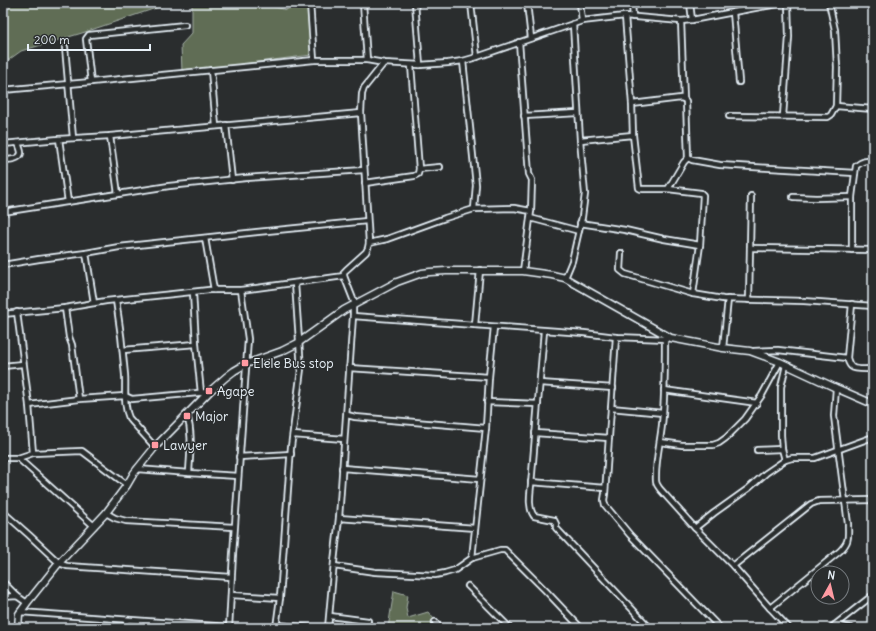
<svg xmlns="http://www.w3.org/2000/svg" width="876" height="631" font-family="Delius,sans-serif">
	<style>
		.green { fill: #606d55; stroke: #a4afa6 }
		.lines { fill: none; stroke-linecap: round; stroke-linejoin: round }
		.street-casing { stroke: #e8f1f8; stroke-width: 8 }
		.secondary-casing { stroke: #e8f1f8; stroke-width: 9 }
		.street { stroke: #2a2d2e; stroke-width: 4.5 }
		.secondary { stroke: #2a2d2e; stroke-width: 6 }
		.poi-dot { fill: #ff9aa2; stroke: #2a2d2e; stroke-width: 1.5 }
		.labels { text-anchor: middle; stroke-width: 3; stroke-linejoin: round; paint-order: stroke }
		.poi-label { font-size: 13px; fill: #e8f1f8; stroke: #2a2d2e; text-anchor: start }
	</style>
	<rect width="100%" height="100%" fill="#2a2d2e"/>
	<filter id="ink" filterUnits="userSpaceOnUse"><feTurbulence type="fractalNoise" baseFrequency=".025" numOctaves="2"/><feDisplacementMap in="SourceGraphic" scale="8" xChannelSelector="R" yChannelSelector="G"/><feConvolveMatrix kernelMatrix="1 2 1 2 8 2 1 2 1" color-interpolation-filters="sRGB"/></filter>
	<g filter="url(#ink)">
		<g class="green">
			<polygon points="3,3 171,3 82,33 21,51 3,64"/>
			<polygon points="192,3 259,3 287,10 287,3 308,3 311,55 182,72 181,45 192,33"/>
			<polygon points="394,591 408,595 406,608 408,618 428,612 440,626 439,628 388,628"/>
		</g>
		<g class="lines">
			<g class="street-casing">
				<g id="street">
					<polyline points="310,3 314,60"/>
					<polyline points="363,3 367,60"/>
					<polyline points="415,3 420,65"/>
					<polyline points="471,3 477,57"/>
					<polyline points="527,3 531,38"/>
					<polyline points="580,3 582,21"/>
					<polyline points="632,3 633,17"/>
					<polyline points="690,3 692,20"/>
					<polyline points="743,3 744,10"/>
					<polyline points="733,12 739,82"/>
					<polyline points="625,16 632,104 633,135 639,188 641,189 668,189 701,193 703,195 700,245 693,294"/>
					<polyline points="681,21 684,99"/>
					<polyline points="519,42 529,174 532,180 531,211 523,271"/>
					<polyline points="65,47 73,138"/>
					<polyline points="463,61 476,185 474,209"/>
					<polyline points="211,70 216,126"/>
					<polyline points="91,82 86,39 89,35 185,25"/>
					<polyline points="3,90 91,82 314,60 367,60 384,63 420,65 448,63 463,61 477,57 582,21 625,16 681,21 692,20 744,10 783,3"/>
					<polyline points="632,104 681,98 684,99 686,101 688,158 692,160 720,165 855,173"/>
					<polyline points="836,106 873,109"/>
					<polyline points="524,116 578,113"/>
					<polyline points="729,116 828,117 831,115 836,106 837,67 835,30 829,3"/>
					<polyline points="783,116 789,37 788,3"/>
					<polyline points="226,125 232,180"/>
					<polyline points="110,136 118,194"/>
					<polyline points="59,139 68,202"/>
					<polyline points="580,140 633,135"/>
					<polyline points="3,144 59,139 110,136 361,113"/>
					<path d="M3 160C8 160 20 160 21 153 21 150 19 146 18 143"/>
					<polyline points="419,169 440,167"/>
					<polyline points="365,183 414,176 418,174 419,169 411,65"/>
					<polyline points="668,189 684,162 688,158"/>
					<polyline points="793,197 816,198 852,197"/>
					<polyline points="3,212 169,186 246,178 364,170"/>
					<polyline points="530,218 579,231"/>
					<polyline points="580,223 625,230 664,239 700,245"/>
					<polyline points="205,238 214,290"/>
					<polyline points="369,243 387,239 445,218 474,209 514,208 531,211"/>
					<polyline points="750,248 873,250"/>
					<path d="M852 250V197L856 166C862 161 866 160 873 162"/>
					<polyline points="86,253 94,303"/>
					<polyline points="621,253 620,270 625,274 693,294 723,299 804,301 873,306"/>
					<polyline points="3,265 39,259 86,253 119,247 257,232 367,221"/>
					<polyline points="565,278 572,261 582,217 585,194 580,140 573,24"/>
					<polyline points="193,292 196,344 201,393"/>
					<path d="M116 300C120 325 123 350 125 375 126 389 123 405 129 418L155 447"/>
					<polyline points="749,300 751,196"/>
					<polyline points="355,304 344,276 344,272 346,270 366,252 368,248 369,243 361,113 362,94 364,88 384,63"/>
					<path d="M852 304 847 358C848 361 849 365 852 367 855 370 868 369 873 369"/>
					<polyline points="65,308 69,337 72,345 79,399"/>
					<polyline points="17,312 29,405 33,453 18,458"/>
					<polyline points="3,314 65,308 106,301 173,294 209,290 241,290 344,276"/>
					<polyline points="353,316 584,333 616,337 667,339"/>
					<polyline points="475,325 480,270"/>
					<path d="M544 331 531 485C530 495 528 508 534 516L554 520 556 524V528L650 628"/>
					<polyline points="616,337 605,494 604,500 605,505 630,535 720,628"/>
					<path d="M665 339C665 368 665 397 662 425 660 444 655 462 656 481 656 484 658 486 660 489L695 528 714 513 749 488 766 473 785 460 792 458H815L873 437"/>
					<polyline points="723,348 728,299"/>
					<polyline points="123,350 196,344"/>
					<polyline points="754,351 778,350 847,358"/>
					<polyline points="3,366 23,364"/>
					<polyline points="349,368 489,377"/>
					<polyline points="540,383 613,388"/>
					<polyline points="664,390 757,403"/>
					<polyline points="487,402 538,404"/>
					<polyline points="29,405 79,399 125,396 132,399 209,392"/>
					<polyline points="611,408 663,413"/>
					<path d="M187 415C193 435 190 452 189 473"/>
					<polyline points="347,415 355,417 486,428"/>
					<polyline points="535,433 609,438"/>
					<polyline points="293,435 344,439"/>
					<polyline points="660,442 682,445 713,445 719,443 726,438 745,419 762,395 780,362"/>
					<polyline points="757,450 782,449"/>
					<polyline points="33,453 82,451 127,485"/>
					<polyline points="239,457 291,454"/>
					<polyline points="3,458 18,458 94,526"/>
					<polyline points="785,460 782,449 781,435 781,387 786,365"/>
					<polyline points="342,468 480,479"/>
					<polyline points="137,469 189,473 238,476"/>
					<polyline points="531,482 605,488"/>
					<polyline points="3,512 29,535 59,563 67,566 231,577"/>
					<polyline points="106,513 115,518 126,521 234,527"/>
					<polyline points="339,518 475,528"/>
					<polyline points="695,528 733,566 770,608 789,628"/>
					<polyline points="472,558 486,428 489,377 494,327"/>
					<polyline points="334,566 375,572 435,575 445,573 455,570 472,558 500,550 505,550 546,591 581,628"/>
					<polyline points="733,566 811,504 819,501 873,500"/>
					<polyline points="3,582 17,596"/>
					<polyline points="468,586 510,628"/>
					<polyline points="231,595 280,598"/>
					<polyline points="3,597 17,596 27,603"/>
					<path d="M770 608 840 551C850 541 848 537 848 524L834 416 836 388"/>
					<polyline points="20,612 229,627"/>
					<polyline points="330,616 368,621"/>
					<polyline points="435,622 440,628"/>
					<polyline points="276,625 314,628"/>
					<polyline points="835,625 850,628"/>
					<polyline points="126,628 126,620"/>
					<polyline points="229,628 233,554 248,339 241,290"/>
					<polyline points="276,628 280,598 291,447 301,369 295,283"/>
					<polyline points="328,628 334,562 339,518 353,316 353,306"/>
					<polyline points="831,628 873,595"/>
				</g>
			</g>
			<g class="secondary-casing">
				<polyline id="secondary" points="18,628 19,614 27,603 59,563 106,513 127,485 134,473 155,447 209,392 226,377 234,371 246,364 282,351 298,343 344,310 397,282 422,273 430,272 446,271 523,271 552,275 565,278 671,338 723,348 750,351 780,362 836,388 873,404"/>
			</g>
			<use href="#street" class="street"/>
			<use href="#secondary" class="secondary"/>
		</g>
	</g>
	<g class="poi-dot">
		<rect x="241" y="359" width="8" height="8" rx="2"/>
		<rect x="205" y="387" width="8" height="8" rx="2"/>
		<rect x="183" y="412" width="8" height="8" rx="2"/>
		<rect x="151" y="441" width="8" height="8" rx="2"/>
	</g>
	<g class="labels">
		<g class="poi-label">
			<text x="253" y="368">Elele Bus stop</text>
			<text x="217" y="396">Agape</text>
			<text x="195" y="421">Major</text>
			<text x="163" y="450">Lawyer</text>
		</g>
	</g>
	<rect width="876" height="631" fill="none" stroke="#2a2d2e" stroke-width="16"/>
	<rect x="8" y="8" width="860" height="615" fill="none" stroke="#e8f1f8" stroke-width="1.5" filter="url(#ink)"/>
	<g transform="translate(830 585) rotate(8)"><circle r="19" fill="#2a2d2e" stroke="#767b7f"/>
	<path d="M0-3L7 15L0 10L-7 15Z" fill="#ff9aa2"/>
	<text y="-6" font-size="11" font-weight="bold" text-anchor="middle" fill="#e8f1f8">N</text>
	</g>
	<path d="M28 44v6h122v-6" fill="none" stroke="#e8f1f8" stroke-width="2"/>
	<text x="34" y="44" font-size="12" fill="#e8f1f8" stroke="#2a2d2e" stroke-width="3" paint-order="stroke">200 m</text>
</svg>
